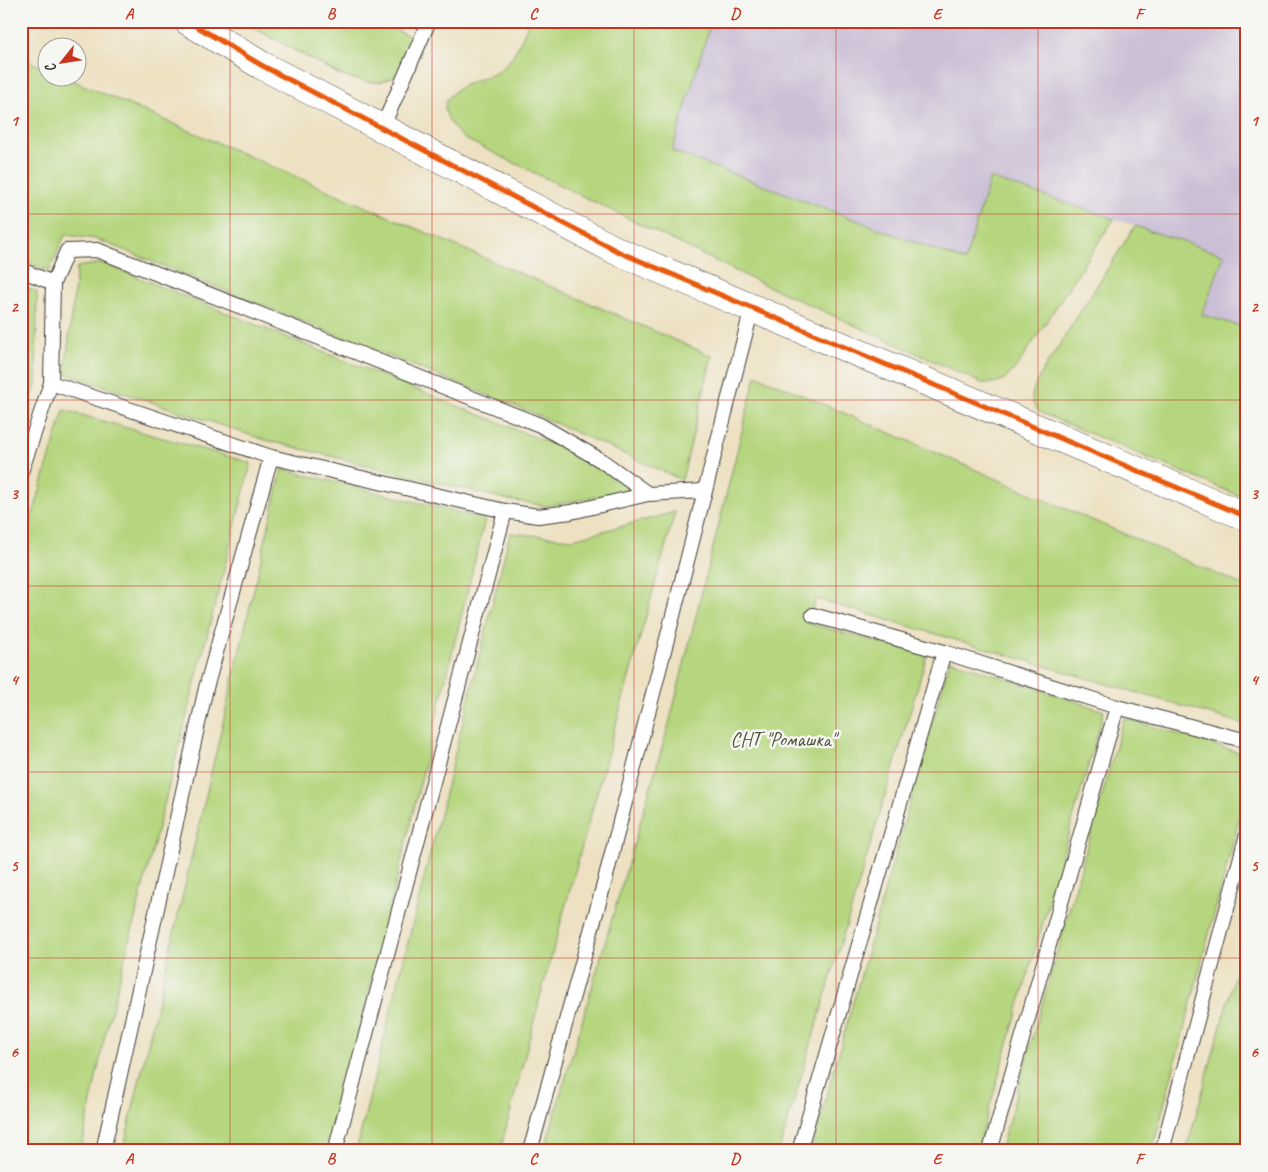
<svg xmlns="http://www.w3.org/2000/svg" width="1268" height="1172" font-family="Caveat,sans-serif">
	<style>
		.industrial { fill: #cbbfd5 }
		.green { fill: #b5d67e; stroke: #68794d }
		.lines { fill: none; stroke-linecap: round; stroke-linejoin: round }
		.lane-casing { stroke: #3b3a35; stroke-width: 16 }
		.secondary-casing { stroke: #3b3a35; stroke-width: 29 }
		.lane { stroke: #fff; stroke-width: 14 }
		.secondary { stroke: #fff; stroke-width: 28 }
		.cycleway-casing { stroke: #f6f6f2; stroke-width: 8 }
		.cycleway { stroke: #e8590c; stroke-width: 5 }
		.grid { fill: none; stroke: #c8321e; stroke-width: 1; stroke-opacity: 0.55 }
		.labels { text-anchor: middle; stroke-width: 5; stroke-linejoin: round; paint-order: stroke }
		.park-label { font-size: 20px; fill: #4a5439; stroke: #f6f6f2 }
		.neatline { fill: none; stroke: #c8321e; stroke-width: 2 }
		.grid-label { font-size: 16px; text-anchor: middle; font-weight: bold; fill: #c8321e }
	</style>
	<rect width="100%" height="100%" fill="#f6f6f2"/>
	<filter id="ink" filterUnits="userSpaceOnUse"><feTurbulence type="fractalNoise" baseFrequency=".02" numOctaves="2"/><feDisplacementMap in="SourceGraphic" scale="10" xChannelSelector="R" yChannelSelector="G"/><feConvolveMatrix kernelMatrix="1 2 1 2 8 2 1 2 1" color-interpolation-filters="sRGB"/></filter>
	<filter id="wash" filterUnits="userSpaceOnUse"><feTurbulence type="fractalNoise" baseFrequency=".0096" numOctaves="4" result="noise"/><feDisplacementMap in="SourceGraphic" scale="20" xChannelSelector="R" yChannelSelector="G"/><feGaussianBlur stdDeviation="1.12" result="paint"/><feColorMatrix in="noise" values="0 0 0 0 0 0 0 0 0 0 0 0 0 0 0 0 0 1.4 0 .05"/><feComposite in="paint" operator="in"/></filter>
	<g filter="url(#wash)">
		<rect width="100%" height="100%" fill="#ede1c2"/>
		<polygon class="industrial" points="710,21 1247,21 1247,328 1202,315 1224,255 990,178 965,261 671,151"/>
		<g class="green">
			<polygon points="241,21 376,21 414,38 399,73 391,78 381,82 368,82 342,76"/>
			<path d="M527 21 711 22 672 151 965 261 990 178 1114 219 1018 365C1005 380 1002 384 982 383L748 277 463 138C438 112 437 96 474 81 481 78 492 76 499 71 514 59 520 43 527 26Z"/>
			<polygon points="21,58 47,69 48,78 67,78 712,356 682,480 535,414 96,239 65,235 49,271 21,260"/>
			<path d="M1135 226 1224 255 1202 315 1247 328V499L1041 413C1025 400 1034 387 1042 372Z"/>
			<polygon points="102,263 572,452 633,490 547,506 509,500 265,440 65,373 77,267"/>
			<polygon points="21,286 37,292 36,386 21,428"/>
			<polygon points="756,375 1247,587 1247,725 816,599 807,623 927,655 779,1151 544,1151 669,724"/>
			<polygon points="64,410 251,463 103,1044 81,1151 21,1151 21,554"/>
			<polygon points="282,469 485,519 330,1151 123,1151"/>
			<polygon points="675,512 542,990 500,1151 356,1151 510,533 573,539"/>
			<polygon points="950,660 1104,711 977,1151 811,1151"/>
			<polygon points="1124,718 1247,755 1247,786 1239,820 1152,1151 1000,1151"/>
			<polygon points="1247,931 1247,1151 1186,1151"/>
		</g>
	</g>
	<g filter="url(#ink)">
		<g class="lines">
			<g class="lane-casing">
				<g id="lane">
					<polyline points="382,128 429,21"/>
					<polyline points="21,270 53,283"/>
					<polyline points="51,383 53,283 67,251 97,250 540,425 602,461 648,494 704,491"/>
					<polyline points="21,472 51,383 271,457"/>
					<polyline points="505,511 538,516 571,512 648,494"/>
					<polyline points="813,615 944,652"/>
					<polyline points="1117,707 1247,741"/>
					<polyline points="103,1151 206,688 271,457 505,511 335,1151"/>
					<polyline points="530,1151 604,884 752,308"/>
					<polyline points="799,1151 944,652 1117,707 990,1151"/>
					<polyline points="1162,1151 1247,834"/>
				</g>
			</g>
			<g class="secondary-casing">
				<polyline id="secondary" points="188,21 261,65 619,252 1247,517"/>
			</g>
			<use href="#lane" class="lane"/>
			<use href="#secondary" class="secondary"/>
			<g class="cycleway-casing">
				<polyline id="cycleway" points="188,21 261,65 619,252 1247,517"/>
			</g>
			<use href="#cycleway" class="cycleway"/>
		</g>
	</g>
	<path class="grid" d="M230 21V1151M432 21V1151M634 21V1151M836 21V1151M1038 21V1151M21 214H1247M21 400H1247M21 586H1247M21 772H1247M21 958H1247"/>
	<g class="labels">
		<g class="park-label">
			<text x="783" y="746">СНТ "Ромашка"</text>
		</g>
	</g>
	<rect width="1268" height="1172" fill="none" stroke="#f6f6f2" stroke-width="55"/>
	<g transform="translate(62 62) rotate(240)"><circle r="24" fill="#f6f6f2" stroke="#9f9f9c"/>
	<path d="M0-4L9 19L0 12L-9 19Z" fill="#c8321e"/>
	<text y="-8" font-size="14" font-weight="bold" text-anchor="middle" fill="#1c1c1c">С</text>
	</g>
	<rect x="28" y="28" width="1212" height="1116" class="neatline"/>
	<g class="grid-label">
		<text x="129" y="19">A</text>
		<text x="331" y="19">B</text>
		<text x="533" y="19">C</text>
		<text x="735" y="19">D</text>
		<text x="937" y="19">E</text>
		<text x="1139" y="19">F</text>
		<text x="14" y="126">1</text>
		<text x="1254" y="126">1</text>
		<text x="14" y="312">2</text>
		<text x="1254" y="312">2</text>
		<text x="14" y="499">3</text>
		<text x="1254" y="499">3</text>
		<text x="14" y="685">4</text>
		<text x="1254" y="685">4</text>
		<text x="14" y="871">5</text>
		<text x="1254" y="871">5</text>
		<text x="14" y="1057">6</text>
		<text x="1254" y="1057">6</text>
		<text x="129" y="1164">A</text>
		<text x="331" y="1164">B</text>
		<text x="533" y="1164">C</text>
		<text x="735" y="1164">D</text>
		<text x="937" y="1164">E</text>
		<text x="1139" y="1164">F</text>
	</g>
</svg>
